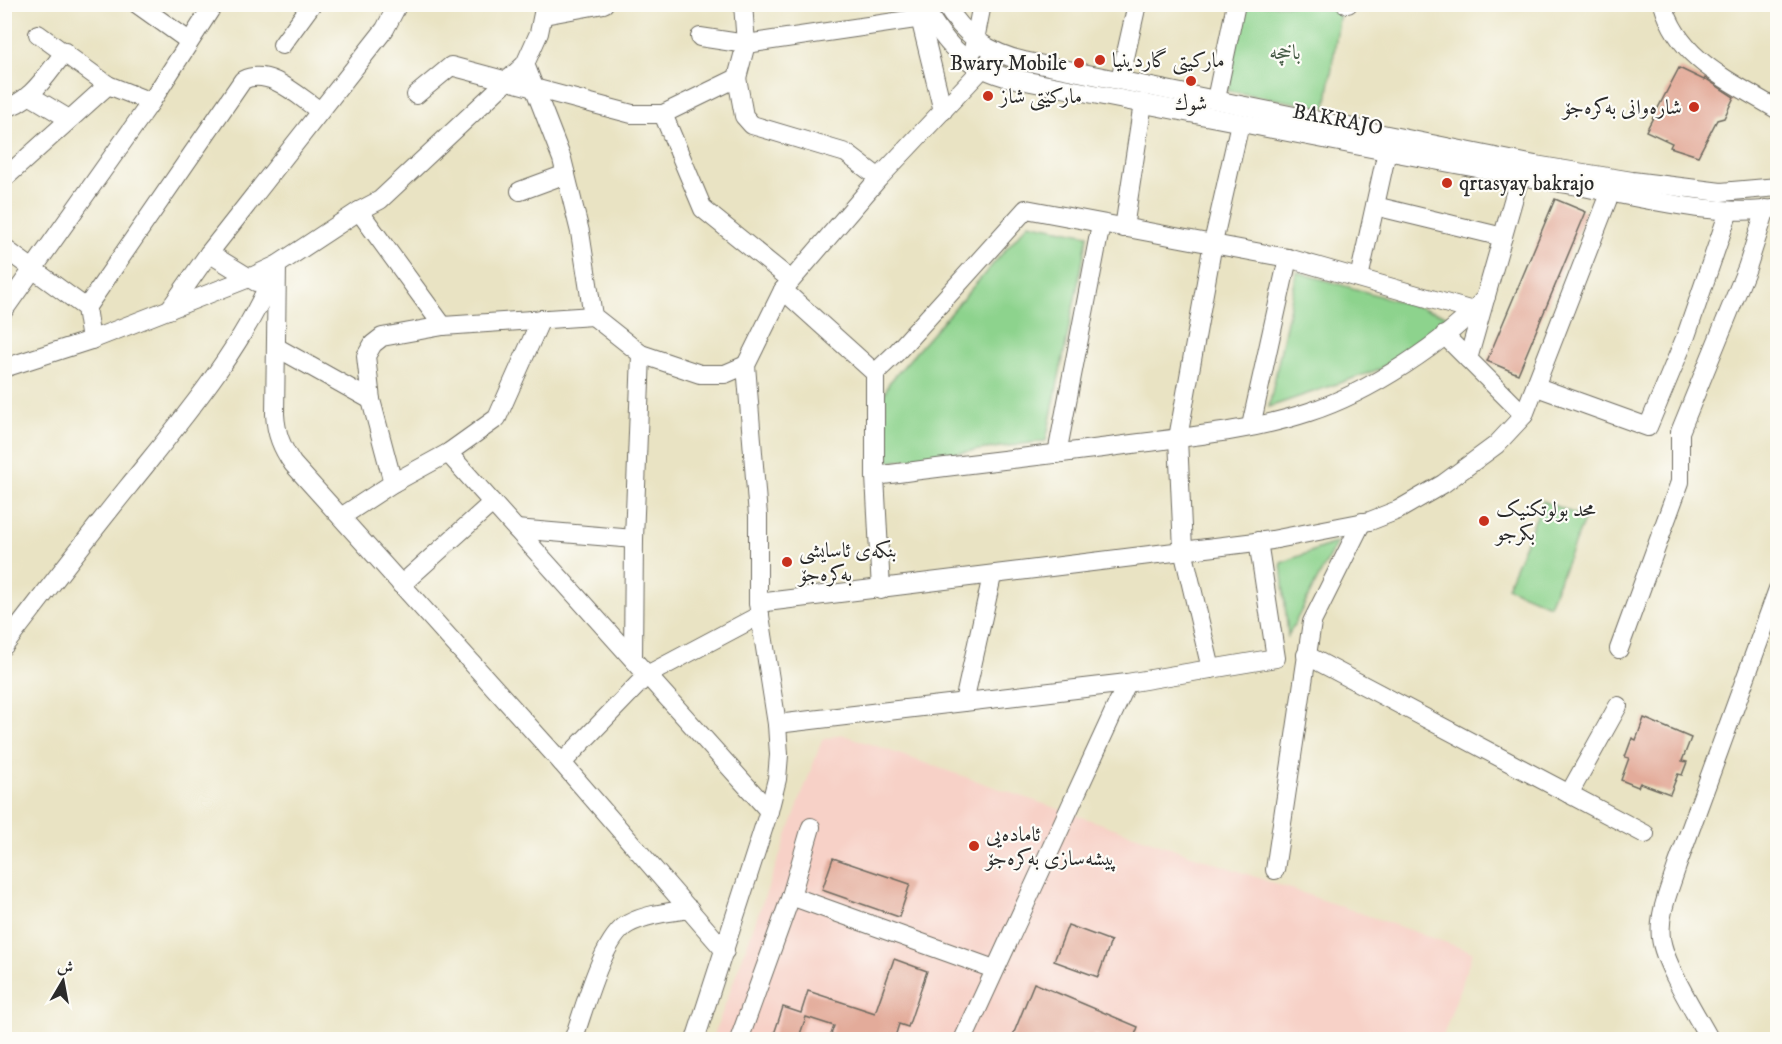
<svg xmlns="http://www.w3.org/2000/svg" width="1782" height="1044" font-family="'IM FELL DW Pica',Amiri,serif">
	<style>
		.built { fill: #f7d1c7 }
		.green { fill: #8dd38d; stroke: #5c7f5c; stroke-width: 1.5 }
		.building { fill: #e3ab9a }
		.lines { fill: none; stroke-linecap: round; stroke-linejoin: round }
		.minor-casing { stroke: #6e6b60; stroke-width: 20 }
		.minor { stroke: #fff; stroke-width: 18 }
		.poi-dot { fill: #c8321e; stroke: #fdfcf7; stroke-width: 2 }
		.labels { text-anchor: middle; stroke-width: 4.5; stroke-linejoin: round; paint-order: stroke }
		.park-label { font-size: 21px; fill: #485d48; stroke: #fdfcf7 }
		.poi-label { font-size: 21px; fill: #2b2b2b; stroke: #fdfcf7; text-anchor: start }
		.street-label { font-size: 21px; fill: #2b2b2b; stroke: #fdfcf7 }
	</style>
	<rect width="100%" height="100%" fill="#fdfcf7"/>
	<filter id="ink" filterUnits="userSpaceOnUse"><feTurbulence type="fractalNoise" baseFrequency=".0167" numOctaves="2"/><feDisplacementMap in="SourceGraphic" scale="12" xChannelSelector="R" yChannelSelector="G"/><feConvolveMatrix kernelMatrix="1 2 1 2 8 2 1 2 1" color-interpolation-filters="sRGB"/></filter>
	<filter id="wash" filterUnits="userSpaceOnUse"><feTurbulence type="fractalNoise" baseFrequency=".008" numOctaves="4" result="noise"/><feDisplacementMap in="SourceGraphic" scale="24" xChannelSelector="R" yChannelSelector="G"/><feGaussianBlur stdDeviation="1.35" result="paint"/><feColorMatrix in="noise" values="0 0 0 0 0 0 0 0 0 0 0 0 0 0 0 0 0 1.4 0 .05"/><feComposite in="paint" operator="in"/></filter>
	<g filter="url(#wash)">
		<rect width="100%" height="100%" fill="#e9e3c3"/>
		<polygon class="built" points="841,734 1473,952 1442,1039 712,1040 822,740"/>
		<g class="green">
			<polygon points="1242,5 1305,5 1340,12 1326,108 1228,91"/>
			<polygon points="1029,223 1088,235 1046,441 889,462 884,395 889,383"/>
			<polygon points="1297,272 1449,316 1380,369 1269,407"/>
			<polygon points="1543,501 1585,518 1549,605 1507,587"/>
			<polygon points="1337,542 1288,636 1281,563"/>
		</g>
		<g id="blocks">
			<g class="building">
				<polygon points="1679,68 1704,80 1705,78 1734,97 1724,118 1717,120 1698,156 1670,147 1672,143 1646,131"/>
				<polygon points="1555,199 1586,212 1518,374 1487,361"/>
				<polygon points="1644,718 1691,738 1682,761 1687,762 1682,775 1678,774 1670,794 1640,783 1638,787 1621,780 1629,758 1625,757 1632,738 1636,740"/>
				<polygon points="833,858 910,884 899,917 822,890"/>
				<polygon points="1068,925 1111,941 1098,977 1054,961"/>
				<polygon points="894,959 927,971 908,1027 899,1024 894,1040 829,1040 834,1026 806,1017 798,1040 772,1040 783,1007 801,1013 808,991 875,1013"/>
				<polygon points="1034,983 1138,1027 1133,1040 1107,1040 1094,1034 1092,1040 1011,1040"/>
			</g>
		</g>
	</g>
	<g filter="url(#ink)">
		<use href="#blocks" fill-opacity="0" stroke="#6e6b60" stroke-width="1.5"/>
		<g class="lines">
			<g class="minor-casing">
				<g id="minor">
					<polyline points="137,4 189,41"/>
					<path d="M922 4C945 43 960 63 1005 77 1192 112 1379 152 1567 184 1630 195 1715 219 1778 208"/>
					<path d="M945 4C964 36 989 53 1024 61L1535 165 1632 181 1721 192 1778 187"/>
					<polyline points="1346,4 1348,4"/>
					<path d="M1663 4C1679 61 1731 81 1778 110"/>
					<polyline points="917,6 943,111"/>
					<polyline points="544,15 604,4"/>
					<polyline points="38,34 108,85 151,102"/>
					<polyline points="700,37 746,44 929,17"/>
					<polyline points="282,45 312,4"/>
					<polyline points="973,50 982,4"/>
					<polyline points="525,64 562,159 580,232 593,316 641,354 700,374 725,374 746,365"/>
					<polyline points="737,78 744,116 752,125 846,153 879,178"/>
					<polyline points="1120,80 1137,4"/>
					<polyline points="29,95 69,119"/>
					<polyline points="416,95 451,66 632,114 663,114 737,78 746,44 743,4"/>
					<polyline points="1216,99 1236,4"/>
					<path d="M4 108C31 103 48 72 65 52"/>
					<polyline points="663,114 703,209 791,280"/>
					<polyline points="4,174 8,175 108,85"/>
					<polyline points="520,191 566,174"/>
					<polyline points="1375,206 1503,237"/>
					<polyline points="359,211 443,326"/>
					<polyline points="1124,228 1143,103"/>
					<polyline points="4,248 86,308 91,340"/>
					<polyline points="209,253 256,282"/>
					<path d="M277 265 275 414C276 434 282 448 293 464L562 763 725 951"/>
					<polyline points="1359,278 1387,151"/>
					<polyline points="783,290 875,373"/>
					<path d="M86 308 243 80C270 67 299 97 320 111"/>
					<polyline points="4,310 151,102 214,4"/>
					<polyline points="169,310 209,253 385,29 398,4"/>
					<polyline points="1444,335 1524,415"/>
					<polyline points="276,347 371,400"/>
					<polyline points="1468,359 1520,176"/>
					<polyline points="4,368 91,340 249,278 277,265 359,211 380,200 525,64 539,33 545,4"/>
					<polyline points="1537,387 1648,427 1686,336 1729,211"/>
					<polyline points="1251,426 1288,258"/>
					<polyline points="448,453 769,811"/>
					<polyline points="1057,454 1101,224"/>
					<path d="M875 476C963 464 1052 455 1140 443 1196 436 1255 430 1309 412 1368 393 1446 343 1486 297"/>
					<polyline points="393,483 371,400 366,356 373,344 382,337 443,326 593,316"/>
					<polyline points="341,517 393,483 448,453 497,418 541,319"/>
					<polyline points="516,529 634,539"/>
					<polyline points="401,585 492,503"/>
					<polyline points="881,590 875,476 875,373 896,353 1026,209 1288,258 1473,311"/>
					<polyline points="758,603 1272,540 1370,521 1398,510 1443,484 1496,445 1524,415 1611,191"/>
					<path d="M4 646C45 593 86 539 128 487 180 422 242 350 274 272"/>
					<polyline points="1619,649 1680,482 1680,432 1747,268 1766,209"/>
					<polyline points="1306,655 1645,834"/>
					<polyline points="633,659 634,539 641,354"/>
					<polyline points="1211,669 1183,550 1178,438 1213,243 1240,123"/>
					<polyline points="964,702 992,576"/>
					<polyline points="777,724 1127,683 1276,658 1258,541"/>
					<polyline points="562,763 647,675 760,615"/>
					<polyline points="1569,794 1618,706"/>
					<polyline points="1275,870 1312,622 1362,522"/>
					<polyline points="791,896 994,969"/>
					<path d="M573 1040C584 1011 602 938 628 924 646 914 670 912 690 909"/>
					<polyline points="695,1040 769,811 777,779 779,755 777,724 758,603 758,516 746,365 783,290 879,178 997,53"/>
					<polyline points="739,1040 791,896 811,827"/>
					<polyline points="963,1040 1127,683"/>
					<path d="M1710 1040C1697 1016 1664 964 1661 938 1658 914 1670 888 1677 866L1778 589"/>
				</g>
			</g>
			<use href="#minor" class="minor"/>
		</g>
	</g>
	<g class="poi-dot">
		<circle cx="1100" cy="60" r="6"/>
		<circle cx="1079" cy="63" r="6"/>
		<circle cx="1191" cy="81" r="6"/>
		<circle cx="988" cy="96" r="6"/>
		<circle cx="1694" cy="107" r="6"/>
		<circle cx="1447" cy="183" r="6"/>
		<circle cx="1484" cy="521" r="6"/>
		<circle cx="787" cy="562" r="6"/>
		<circle cx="974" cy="846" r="6"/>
	</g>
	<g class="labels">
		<g class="park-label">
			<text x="1285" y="59">باخچە</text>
		</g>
		<g class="poi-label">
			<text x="1112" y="67">مارکیتی گاردینیا</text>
			<text x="1067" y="70" text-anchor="end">Bwary Mobile</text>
			<text x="1000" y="103">مارکێتی شاز</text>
			<text x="1191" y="110" text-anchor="middle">شوك</text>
			<text x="1682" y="114" text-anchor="end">شارەوانی بەکرەجۆ</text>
			<text x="1459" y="190">qrtasyay bakrajo</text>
			<text x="1496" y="516">محد بولوتکنیک<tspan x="1496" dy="24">بکرجو</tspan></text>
			<text x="799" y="557">بنکەی ئاسایشی<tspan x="799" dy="24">بەکرەجۆ</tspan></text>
			<text x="986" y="841">ئامادەیی<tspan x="986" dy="24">پیشەسازی بەکرەجۆ</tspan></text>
		</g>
		<g class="street-label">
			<text transform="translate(1338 119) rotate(11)" y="7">BAKRAJO</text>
		</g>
	</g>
	<rect width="1782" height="1044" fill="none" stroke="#fdfcf7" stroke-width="24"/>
	<g transform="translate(63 981) rotate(10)" stroke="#fdfcf7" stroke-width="4.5" paint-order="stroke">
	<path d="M0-4.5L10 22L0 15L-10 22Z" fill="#2b2b2b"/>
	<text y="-9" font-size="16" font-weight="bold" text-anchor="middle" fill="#2b2b2b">ش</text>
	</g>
</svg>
